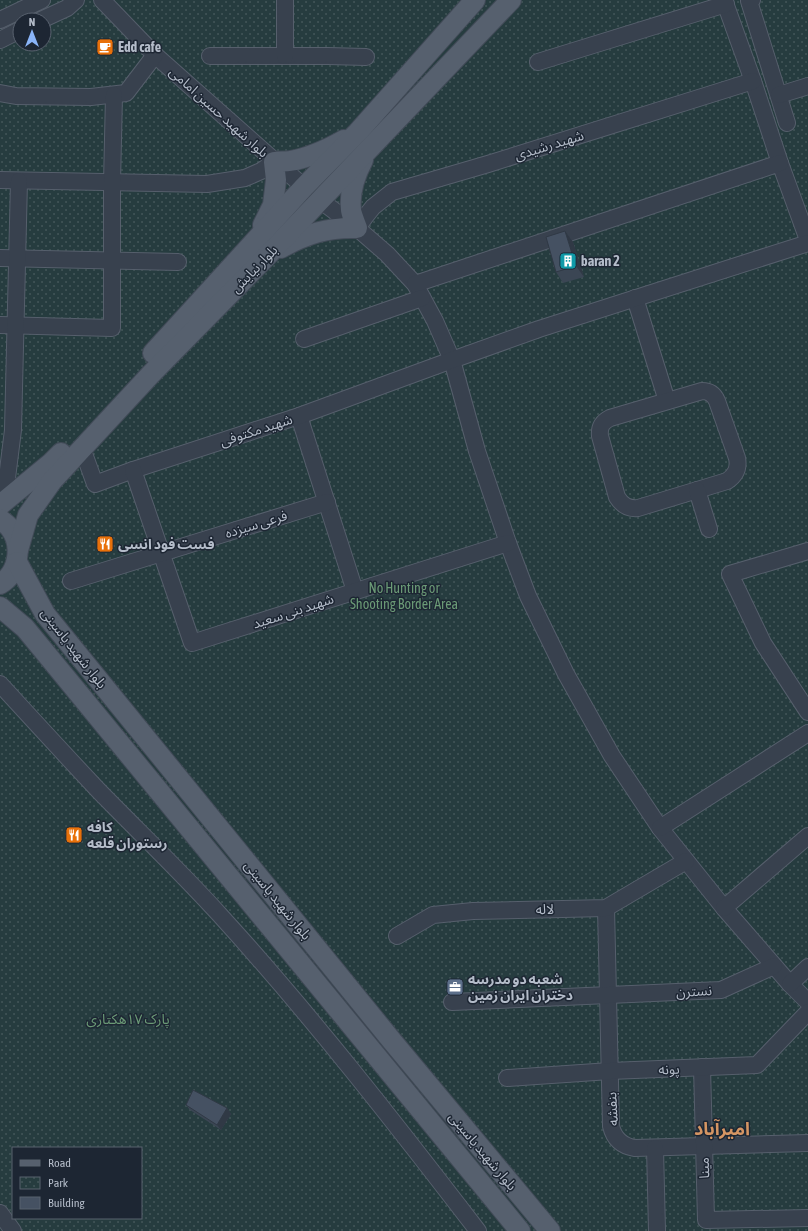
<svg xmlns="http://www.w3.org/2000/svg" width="808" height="1231" font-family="'Asap Condensed','Noto Sans Arabic',sans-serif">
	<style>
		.park { fill: url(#park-dots); fill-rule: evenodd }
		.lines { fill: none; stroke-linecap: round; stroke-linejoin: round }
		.minor-casing { stroke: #565f6c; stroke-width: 18 }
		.major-casing { stroke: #414a57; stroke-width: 22 }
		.minor { stroke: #38414e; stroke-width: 16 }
		.major { stroke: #56606e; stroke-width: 20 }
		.wall { fill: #3b4654 }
		.shaded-wall { fill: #303945 }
		.building { fill: #455162; stroke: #303945 }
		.labels { text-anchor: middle; stroke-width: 3; stroke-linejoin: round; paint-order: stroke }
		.poi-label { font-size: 14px; font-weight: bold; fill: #b4bcc9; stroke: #1d2633; text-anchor: start }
		.street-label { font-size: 14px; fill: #b4bcc9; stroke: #1d2633 }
		.park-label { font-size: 14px; fill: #6b9a76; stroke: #1d2633 }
		.district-label { font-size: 18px; font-weight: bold; fill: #d59563; stroke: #1d2633 }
	</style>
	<defs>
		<pattern id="park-dots" width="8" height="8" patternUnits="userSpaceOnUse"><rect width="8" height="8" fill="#263c3f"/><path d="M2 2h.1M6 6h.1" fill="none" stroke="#435659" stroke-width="1.8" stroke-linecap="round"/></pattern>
	</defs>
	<rect width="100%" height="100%" fill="#242f3e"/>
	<path class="park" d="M0 0H808V1231H0ZM20 20H44V44H20ZM13 1148H141V1218H13Z"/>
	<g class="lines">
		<g class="minor-casing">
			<g id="minor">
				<polyline points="102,0 155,55 304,187"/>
				<polyline points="724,0 753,81 780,163 808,240"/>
				<polyline points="752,0 749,1 787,123"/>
				<polyline points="0,20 42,0"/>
				<polyline points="41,20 67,8 76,0"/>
				<polyline points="0,40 20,30"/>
				<polyline points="210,56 328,56 366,57"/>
				<polyline points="285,56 285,0"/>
				<polyline points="538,62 726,4"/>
				<polyline points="0,93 16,96 91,97 126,93 155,55"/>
				<polyline points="779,95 808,86"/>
				<polyline points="0,180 207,184 245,178 261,171 274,162"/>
				<polyline points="320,200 357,228 387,254 415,284 435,321 452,360 477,451 508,543 528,596 566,674 612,756 660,828 724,908 790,984 808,1002"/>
				<polyline points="357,228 365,217 373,207 392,192 488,164 753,81"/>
				<polyline points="0,258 178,262"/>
				<polyline points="415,284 780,163"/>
				<polyline points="635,298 667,401"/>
				<polyline points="0,325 112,328 112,183 114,95"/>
				<polyline points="304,339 422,298"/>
				<path d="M702 391C709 391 714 394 717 401L737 458C739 468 736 475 727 481L638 508C628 509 622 505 617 497L600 436C599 427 602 422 610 418Z"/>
				<polyline points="299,416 355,591"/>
				<polyline points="82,448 95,484 133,470 299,416 452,360 539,329 808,243"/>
				<polyline points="133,470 192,643 508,543"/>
				<polyline points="697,490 709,529"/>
				<polyline points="4,502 13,430 19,181"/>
				<polyline points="808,551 730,574 763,643 808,712"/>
				<polyline points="71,581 327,502"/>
				<path d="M0 684C33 720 66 756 99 791 139 832 181 872 219 914 311 1015 395 1123 478 1231"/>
				<polyline points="660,828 808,733"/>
				<path d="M606 908 611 1126C614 1139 622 1146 635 1148L808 1143"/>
				<polyline points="724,908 808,836"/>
				<polyline points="397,936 433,915 473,911 606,908 686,861"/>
				<polyline points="790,984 808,967"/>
				<polyline points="452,1002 721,990 774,966"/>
				<polyline points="702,1067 706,1220 808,1218"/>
				<polyline points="507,1078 610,1071 757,1065 808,1012"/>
				<polyline points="655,1148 657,1231"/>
				<polyline points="0,1213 13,1231"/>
			</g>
		</g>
		<g class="major-casing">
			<g id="major">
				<path d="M263 225 273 205 276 180 274 162C279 161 285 162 290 161 308 158 328 149 344 140"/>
				<path d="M281 248C306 234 328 227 357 228 355 222 352 216 351 210 349 192 355 175 363 160"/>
				<polyline points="153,353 304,187 358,132 475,0"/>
				<polyline points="0,505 51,463 61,453"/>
				<path d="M0 519C3 522 7 524 10 528 23 545 19 573 0 584"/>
				<polyline points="18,550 28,515 52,481 151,374 267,256 511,0"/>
				<polyline points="17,562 45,614 392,1041 550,1231"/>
				<polyline points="0,607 25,628 520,1231"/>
			</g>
		</g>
		<use href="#minor" class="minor"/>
		<use href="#major" class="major"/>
	</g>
	<g class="wall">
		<polygon points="565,231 573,242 584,277 563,283 556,272"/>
		<polygon points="186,1105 227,1108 231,1114 221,1130 190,1110"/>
	</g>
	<g class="shaded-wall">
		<polygon points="565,231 573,242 584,277 576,266"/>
		<polygon points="227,1108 231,1114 221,1130 217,1125"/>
	</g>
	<g class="building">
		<polygon points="565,231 576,266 556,272 546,237"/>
		<polygon points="193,1090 227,1108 217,1125 186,1105"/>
	</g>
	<defs>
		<g id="cafe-square" transform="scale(0.9)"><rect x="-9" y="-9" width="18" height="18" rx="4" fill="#e8710a" stroke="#1d2633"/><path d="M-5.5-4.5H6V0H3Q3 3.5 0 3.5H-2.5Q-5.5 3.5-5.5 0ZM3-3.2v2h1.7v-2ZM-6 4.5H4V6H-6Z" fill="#fff"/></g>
		<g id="building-square" transform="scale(0.9)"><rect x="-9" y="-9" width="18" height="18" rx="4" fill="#0f9aa8" stroke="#1d2633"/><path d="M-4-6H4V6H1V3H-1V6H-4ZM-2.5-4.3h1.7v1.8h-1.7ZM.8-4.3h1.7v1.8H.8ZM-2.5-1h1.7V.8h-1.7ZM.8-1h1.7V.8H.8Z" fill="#fff"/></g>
		<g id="restaurant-square" transform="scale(0.9)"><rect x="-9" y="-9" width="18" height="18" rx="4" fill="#e8710a" stroke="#1d2633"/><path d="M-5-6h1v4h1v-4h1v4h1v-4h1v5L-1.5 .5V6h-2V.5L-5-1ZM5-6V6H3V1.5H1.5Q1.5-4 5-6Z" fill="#fff"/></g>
		<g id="office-square" transform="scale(0.9)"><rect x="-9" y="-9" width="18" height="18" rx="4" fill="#5c6f8a" stroke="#1d2633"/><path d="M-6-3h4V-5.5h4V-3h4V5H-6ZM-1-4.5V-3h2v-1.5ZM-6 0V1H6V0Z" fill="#fff"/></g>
	</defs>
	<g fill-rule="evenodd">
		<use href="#cafe-square" x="105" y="47"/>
		<use href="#building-square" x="568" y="261"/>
		<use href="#restaurant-square" x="105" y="544"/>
		<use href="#restaurant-square" x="74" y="835"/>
		<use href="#office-square" x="455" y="987"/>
	</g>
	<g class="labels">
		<g class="poi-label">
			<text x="118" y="52">Edd cafe</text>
			<text x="581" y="266">baran 2</text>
			<text x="118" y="549">فست فود انسی</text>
			<text x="87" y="832">کافه<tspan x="87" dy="16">رستوران قلعه</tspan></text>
			<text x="468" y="984">شعبه دو مدرسه<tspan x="468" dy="16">دختران ایران زمین</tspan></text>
		</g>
		<g class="street-label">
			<text transform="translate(219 112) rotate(42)" y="5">بلوار شهید حسین امامی</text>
			<text transform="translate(549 145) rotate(-17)" y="5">شهید رشیدی</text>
			<text transform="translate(254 269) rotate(-46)" y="5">بلوار نیایش</text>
			<text transform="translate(256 430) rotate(-18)" y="5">شهید مکتوفی</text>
			<text transform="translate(256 524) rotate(-17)" y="5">فرعی سیزده</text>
			<text transform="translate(293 611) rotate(-18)" y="5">شهید بنی سعید</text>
			<text transform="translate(74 648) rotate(52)" y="5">بلوار شهید یاسینی</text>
			<text transform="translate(278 900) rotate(51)" y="5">بلوار شهید یاسینی</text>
			<text transform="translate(545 909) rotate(-1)" y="5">لاله</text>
			<text transform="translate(694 991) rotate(-3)" y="5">نسترن</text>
			<text transform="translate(669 1069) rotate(-2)" y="5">پونه</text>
			<text transform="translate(612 1109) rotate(-93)" y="5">بنفشه</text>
			<text transform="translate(483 1151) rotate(50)" y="5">بلوار شهید یاسینی</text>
			<text transform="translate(704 1168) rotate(-92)" y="5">مینا</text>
		</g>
		<g class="park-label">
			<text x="404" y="593">No Hunting or<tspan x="404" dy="16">Shooting Border Area</tspan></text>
			<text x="128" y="1024">پارک ۱۷هکتاری</text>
		</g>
		<g class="district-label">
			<text x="722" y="1135">امیرآباد</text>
		</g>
	</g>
	<rect x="12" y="1147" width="130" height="72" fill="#1d2633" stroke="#59626f"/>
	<rect x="20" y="1160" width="20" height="6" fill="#56606e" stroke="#59626f"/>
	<text x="48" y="1167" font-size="12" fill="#b4bcc9">Road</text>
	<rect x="20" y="1177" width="20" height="12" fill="url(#park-dots)" stroke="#59626f"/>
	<text x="48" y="1187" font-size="12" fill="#b4bcc9">Park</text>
	<rect x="20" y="1197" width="20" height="12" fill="#455162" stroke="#59626f"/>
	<text x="48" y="1207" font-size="12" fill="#b4bcc9">Building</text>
	<g transform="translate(32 32)"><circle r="19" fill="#1d2633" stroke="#59626f"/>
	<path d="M0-3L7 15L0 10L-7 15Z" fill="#8ab4f8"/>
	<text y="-6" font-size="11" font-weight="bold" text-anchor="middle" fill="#b4bcc9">N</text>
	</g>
</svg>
